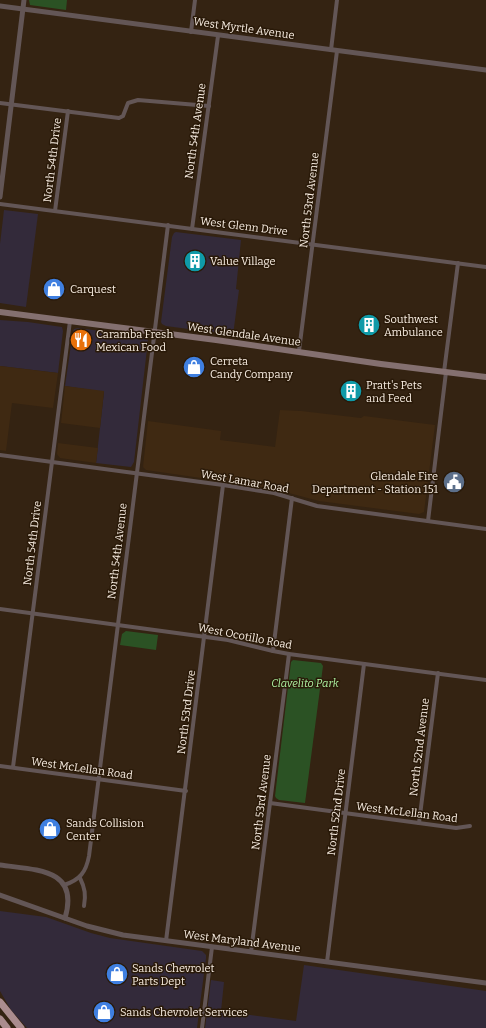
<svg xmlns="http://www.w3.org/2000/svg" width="486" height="1028" font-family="Bitter,serif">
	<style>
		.commercial { fill: #332a3a }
		.built { fill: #3f2912 }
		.green { fill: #2b5224 }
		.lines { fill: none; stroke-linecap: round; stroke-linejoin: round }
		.minor { stroke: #635656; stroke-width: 4 }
		.tertiary { stroke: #635656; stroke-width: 5 }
		.secondary { stroke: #847070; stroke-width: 6 }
		.trunk { stroke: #aa8c8e; stroke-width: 7 }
		.labels { text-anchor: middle; stroke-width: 3; stroke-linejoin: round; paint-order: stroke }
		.street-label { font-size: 11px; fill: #f9eee3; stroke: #291908 }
		.poi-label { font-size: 11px; fill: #f9eee3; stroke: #291908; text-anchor: start }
		.park-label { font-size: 11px; font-style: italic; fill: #adf1a1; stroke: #291908 }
	</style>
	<rect width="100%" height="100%" fill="#342312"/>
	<g class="commercial">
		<polygon points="4,210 38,214 26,307 0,303 0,244"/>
		<polygon points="176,232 241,240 236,289 239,290 233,335 166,326 162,324 161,322 172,237 174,233"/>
		<polygon points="0,320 28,322 62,327 63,331 58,373 0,366"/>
		<polygon points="78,328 145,337 148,340 134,462 131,467 96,463 104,392 65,386 73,331 74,329"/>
		<polygon points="0,911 46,917 91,933 110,938 202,951 206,955 206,958 197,1028 27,1028 11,1010 0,991"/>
		<polygon points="304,965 486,991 486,1028 205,1028 211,980 224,982 221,1011 296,1021"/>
	</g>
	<g class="built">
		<polygon points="0,366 58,373 53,408 12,403 6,451 0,450"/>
		<polygon points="65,386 104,391 100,428 61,423"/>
		<polygon points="280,410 301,411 361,418 364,416 435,425 424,512 419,514 319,501 270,488 146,470 143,467 148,421 221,431 220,440 275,447"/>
		<polygon points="58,443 98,448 96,463 60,458 57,454"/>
	</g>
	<g class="green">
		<polygon points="29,0 67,0 66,10 30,5"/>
		<polygon points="126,631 158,635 156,650 120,645 122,634"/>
		<polygon points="293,660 321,663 323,666 305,803 279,800 276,798 275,796 291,662"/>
	</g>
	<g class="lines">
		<g class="minor">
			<polyline points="191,32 195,0"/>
			<polyline points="331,50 337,0"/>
			<polyline points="0,103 119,118 123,116 128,103 138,100 209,106"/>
			<polyline points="0,204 486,267"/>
			<polyline points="55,211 68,111"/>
			<polyline points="192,229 218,36"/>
			<polyline points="299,351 337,51"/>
			<polyline points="444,372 458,263"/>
			<polyline points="0,455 223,485 274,493 317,506 486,529"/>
			<polyline points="428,521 446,372"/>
			<polyline points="0,609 228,640 273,651 289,654 486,680"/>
			<polyline points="273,651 292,498"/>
			<polyline points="0,766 186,791"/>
			<polyline points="13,767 70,321"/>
			<polyline points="270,803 456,828 470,826"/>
			<polyline points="419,823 438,673"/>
			<path d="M80 878C85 888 86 895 84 906"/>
			<path d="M64 885C80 880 86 872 89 856L168 225"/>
			<polyline points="166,941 223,485"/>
			<polyline points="251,952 289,654"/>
			<polyline points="327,962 364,664"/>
			<polyline points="202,1028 212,947"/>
		</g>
		<g class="tertiary">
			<polyline points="0,6 486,70"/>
			<polyline points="0,197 24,0"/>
			<path d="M0 865C35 870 80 868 65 918"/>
			<polyline points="0,895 87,926 123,935 486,983"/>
		</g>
		<polyline class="secondary" points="0,312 216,340 381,364 486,377"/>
		<g class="trunk">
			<polyline points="0,1002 21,1028"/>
			<polyline points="0,1019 7,1028"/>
		</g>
	</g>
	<defs>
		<g id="building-disc" transform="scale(1.15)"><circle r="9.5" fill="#0f9aa8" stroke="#291908"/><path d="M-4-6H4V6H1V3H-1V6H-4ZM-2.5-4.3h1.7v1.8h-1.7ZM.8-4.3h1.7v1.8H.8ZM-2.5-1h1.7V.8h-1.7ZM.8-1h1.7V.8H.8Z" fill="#fff"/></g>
		<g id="shop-disc" transform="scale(1.15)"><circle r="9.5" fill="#3f7fe0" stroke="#291908"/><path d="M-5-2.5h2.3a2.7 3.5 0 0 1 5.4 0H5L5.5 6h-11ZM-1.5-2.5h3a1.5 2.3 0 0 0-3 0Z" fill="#fff"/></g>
		<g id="restaurant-disc" transform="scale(1.15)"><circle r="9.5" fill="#e8710a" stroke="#291908"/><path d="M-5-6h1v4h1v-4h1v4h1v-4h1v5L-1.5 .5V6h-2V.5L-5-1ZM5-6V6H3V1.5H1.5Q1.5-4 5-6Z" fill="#fff"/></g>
		<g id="civic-disc" transform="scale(1.15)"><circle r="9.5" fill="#5c6f8a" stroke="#291908"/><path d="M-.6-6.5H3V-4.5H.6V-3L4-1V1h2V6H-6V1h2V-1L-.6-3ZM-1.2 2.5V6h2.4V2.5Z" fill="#fff"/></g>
	</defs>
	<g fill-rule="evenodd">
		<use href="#building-disc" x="195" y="261"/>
		<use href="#shop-disc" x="54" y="289"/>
		<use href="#building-disc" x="369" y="325"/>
		<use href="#restaurant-disc" x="81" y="340"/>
		<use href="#shop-disc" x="194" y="367"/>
		<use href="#building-disc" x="351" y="391"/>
		<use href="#civic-disc" x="454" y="482"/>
		<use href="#shop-disc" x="50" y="829"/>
		<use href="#shop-disc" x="117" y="974"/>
		<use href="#shop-disc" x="104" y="1012"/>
	</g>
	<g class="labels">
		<g class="street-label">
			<text transform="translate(244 28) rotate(8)" y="4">West Myrtle Avenue</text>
			<text transform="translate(195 131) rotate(-82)" y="4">North 54th Avenue</text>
			<text transform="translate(52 160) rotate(-83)" y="4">North 54th Drive</text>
			<text transform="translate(309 200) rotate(-83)" y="4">North 53rd Avenue</text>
			<text transform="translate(244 226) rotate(7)" y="4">West Glenn Drive</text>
			<text transform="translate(244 334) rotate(8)" y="4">West Glendale Avenue</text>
			<text transform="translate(245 481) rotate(10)" y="4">West Lamar Road</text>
			<text transform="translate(32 543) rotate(-83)" y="4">North 54th Drive</text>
			<text transform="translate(117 551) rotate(-83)" y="4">North 54th Avenue</text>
			<text transform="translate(245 636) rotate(11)" y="4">West Ocotillo Road</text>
			<text transform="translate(186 712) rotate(-83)" y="4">North 53rd Drive</text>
			<text transform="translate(419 747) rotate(-83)" y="4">North 52nd Avenue</text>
			<text transform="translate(82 768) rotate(8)" y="4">West McLellan Road</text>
			<text transform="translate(261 802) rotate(-83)" y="4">North 53rd Avenue</text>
			<text transform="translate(336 812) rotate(-83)" y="4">North 52nd Drive</text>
			<text transform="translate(407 812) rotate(7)" y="4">West McLellan Road</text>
			<text transform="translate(242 941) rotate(7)" y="4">West Maryland Avenue</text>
		</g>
		<g class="poi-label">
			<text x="210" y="265">Value Village</text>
			<text x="70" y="293">Carquest</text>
			<text x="384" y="323">Southwest<tspan x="384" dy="13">Ambulance</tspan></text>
			<text x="96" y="338">Caramba Fresh<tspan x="96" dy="13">Mexican Food</tspan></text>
			<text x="210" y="365">Cerreta<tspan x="210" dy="13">Candy Company</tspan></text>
			<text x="366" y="389">Pratt's Pets<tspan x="366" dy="13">and Feed</tspan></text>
			<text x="438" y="480" text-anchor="end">Glendale Fire<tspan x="438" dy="13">Department - Station 151</tspan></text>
			<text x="66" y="827">Sands Collision<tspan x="66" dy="13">Center</tspan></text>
			<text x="132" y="972">Sands Chevrolet<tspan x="132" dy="13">Parts Dept</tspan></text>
			<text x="120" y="1016">Sands Chevrolet Services</text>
		</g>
		<g class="park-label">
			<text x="305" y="687">Clavelito Park</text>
		</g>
	</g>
</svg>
